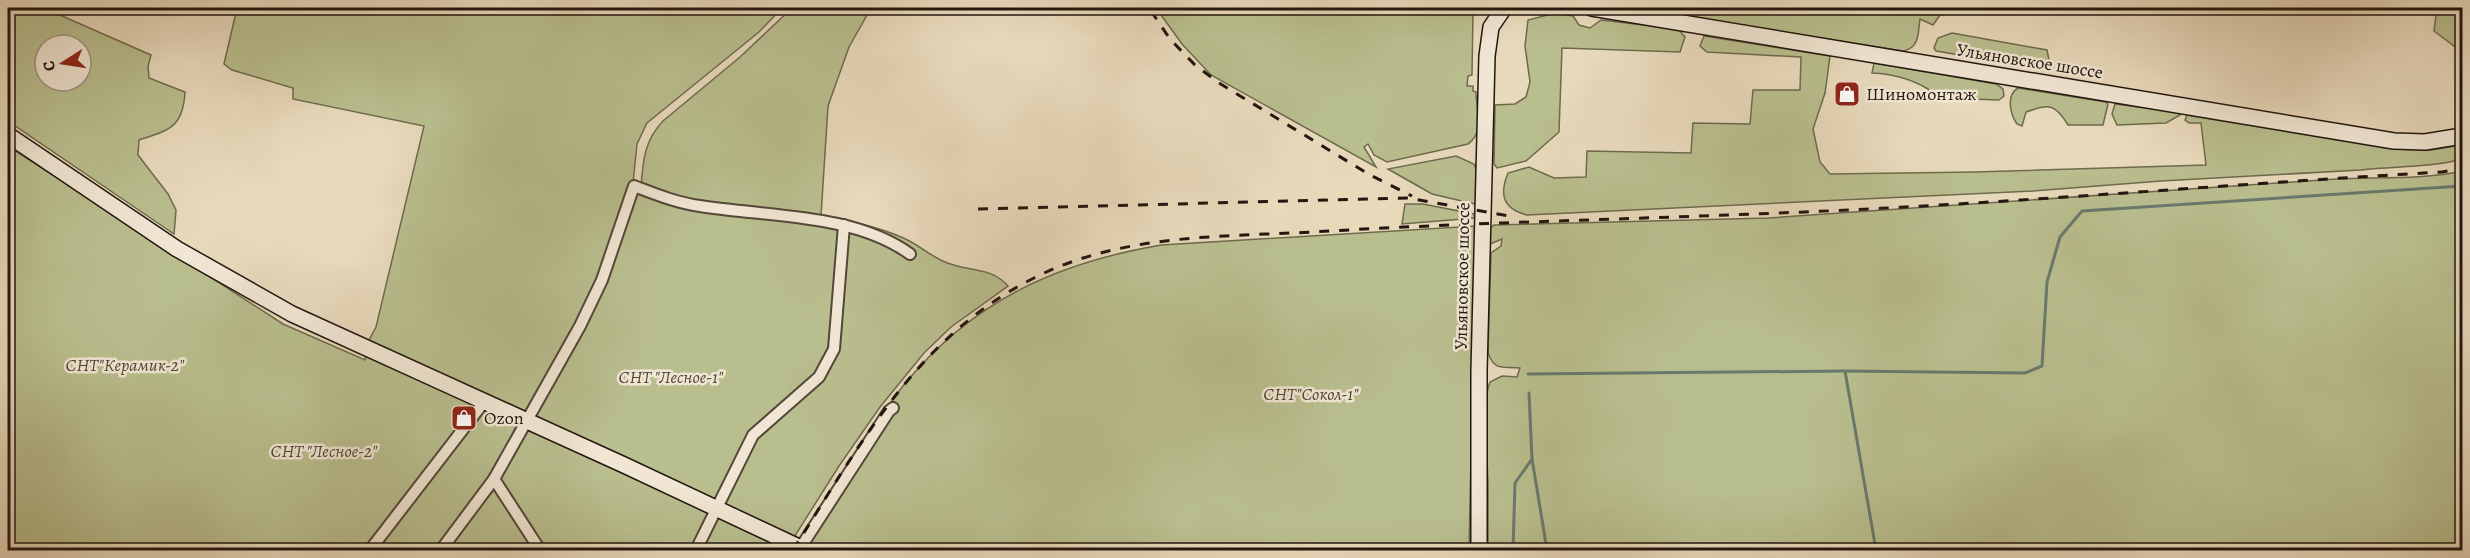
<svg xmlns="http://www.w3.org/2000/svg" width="2470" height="558" font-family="Alegreya,serif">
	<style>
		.green { fill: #b9be8e; stroke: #6e6a4e; stroke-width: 1.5; fill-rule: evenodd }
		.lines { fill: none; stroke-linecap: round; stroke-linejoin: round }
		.stream { stroke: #69796c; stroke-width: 3 }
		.street-casing { stroke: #54473a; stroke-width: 14 }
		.secondary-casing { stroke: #22160f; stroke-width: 18 }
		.street { stroke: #f0e6d3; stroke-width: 10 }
		.secondary { stroke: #f0e6d3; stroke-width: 15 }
		.rail { stroke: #22160f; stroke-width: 3; stroke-dasharray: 10 10; stroke-linecap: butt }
		.labels { text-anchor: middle; stroke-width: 5; stroke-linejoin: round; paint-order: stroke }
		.street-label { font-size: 18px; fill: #22160f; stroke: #f0e6d3 }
		.poi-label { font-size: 18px; fill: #22160f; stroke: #f0e6d3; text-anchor: start }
		.park-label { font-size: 18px; font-style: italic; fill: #4f4835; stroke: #f0e6d3 }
	</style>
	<rect width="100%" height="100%" fill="#e8d9bb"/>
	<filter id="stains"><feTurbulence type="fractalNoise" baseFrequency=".00333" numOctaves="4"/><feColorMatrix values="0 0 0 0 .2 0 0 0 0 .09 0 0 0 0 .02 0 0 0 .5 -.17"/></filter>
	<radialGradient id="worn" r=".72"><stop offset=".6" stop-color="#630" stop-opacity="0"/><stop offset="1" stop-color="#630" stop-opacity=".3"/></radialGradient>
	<g class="green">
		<path d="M8 8H44L151 55 148 66 149 78 185 92C183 128 169 130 139 140L138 155 168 194 176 210 174 234 8 121ZM45 45H81V81H45Z"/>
		<path d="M237 8H782L759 32 647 123 637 144 633 183 641 187C643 161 644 141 663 121L740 57 792 8H871L849 47 828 106 821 216C848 221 876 226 901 237 917 243 930 256 945 262 967 272 991 266 1008 286L951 327 924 353 880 407 839 466 786 550H8V146L283 324 365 360 368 342 376 327 424 126 293 99V88L232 70 224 64Z"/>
		<path d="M1156 8H1403L1404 10 1409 8H1461V13L1473 11 1472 75 1468 76 1467 86H1473V91L1476 92C1476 109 1485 133 1468 144L1387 162 1374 155 1368 144 1364 147 1376 167 1211 75 1182 44Z"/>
		<path d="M1632 8H1945L1933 25 1920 19C1918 32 1920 48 1903 51Z"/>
		<polygon points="2437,8 2462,8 2462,52 2434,31"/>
		<polygon points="1555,13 1573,16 1579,25 1590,28 1601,20 1678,29 1685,37 1680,52 1562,48 1559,132 1526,161 1497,168 1494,164 1495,105 1515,104 1526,97 1530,82 1525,46 1528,20"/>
		<polygon points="1952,33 2047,50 2050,65 2044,69 1936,51 1934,48 1938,38"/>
		<path d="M1704 36 1830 56 1825 93 1813 129 1820 162 1830 174 1975 172 2206 165 2201 123H2189L2185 120 2187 115 2383 147 2431 150 2462 145V159C2430 168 2395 166 2361 170L2161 181 2033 191 1527 215C1503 209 1499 195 1508 173L1529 167 1554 178 1586 177 1587 151 1691 153 1693 123 1750 124 1753 90H1800L1801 57 1707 52 1700 46Z"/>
		<path d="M1874 63 1996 84 2003 89 2004 96 1999 100 1943 98 1929 94 1928 89C1910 78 1892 74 1872 73Z"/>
		<path d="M2018 88 2106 102 2108 104 2103 125H2068C2055 103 2049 104 2026 112L2022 126 2017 124C2010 114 2006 95 2018 88Z"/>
		<polygon points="2115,104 2178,112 2180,115 2166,123 2117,125 2112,114"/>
		<polygon points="1456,156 1474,164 1478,174 1479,205 1432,194 1388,169"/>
		<path d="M2462 171V550H1488V484L1485 407 1488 388 1490 382 1502 376 1517 377 1520 368C1503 366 1495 372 1488 353L1491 253 1501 246 1502 239 1490 244V228L1494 225 1768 218 2336 179C2377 177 2423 180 2462 171Z"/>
		<polygon points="1405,204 1423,204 1474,214 1475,218 1402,224"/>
		<path d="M1476 226 1469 550H796C818 517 839 484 860 450 874 429 887 406 903 386 972 301 1056 263 1161 245Z"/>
	</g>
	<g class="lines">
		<g class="stream">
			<polyline points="1845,371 1876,550"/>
			<polyline points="1528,374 1845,371 2025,373 2042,366 2047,282 2060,237 2082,211 2462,186"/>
			<polyline points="1529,393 1532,459 1547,550"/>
			<polyline points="1513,550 1515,483 1532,459"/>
		</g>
		<g class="street-casing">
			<g id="street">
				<polyline points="494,479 540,550"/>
				<polyline points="370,550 484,402"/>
				<path d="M441 550 494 479 580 326 602 280 634 186C655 194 677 203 700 206 768 217 853 213 910 254"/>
				<polyline points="696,550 753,435 819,377 834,349 844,225"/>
				<polyline points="799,550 889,411 893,408"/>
			</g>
		</g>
		<g class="secondary-casing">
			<g id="secondary">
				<polyline points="1592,8 2394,141 2425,142 2462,136"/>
				<polyline points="8,135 177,249 292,314 624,465 805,550"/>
				<polyline points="1479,550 1479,371 1487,56 1491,27 1504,8"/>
			</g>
		</g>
		<use href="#street" class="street"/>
		<use href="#secondary" class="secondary"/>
		<g class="rail">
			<polyline points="1151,11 1170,39 1195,65 1219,83 1370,175 1412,196"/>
			<polyline points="978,209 1408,198 1509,216"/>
			<path d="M793 550C860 445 916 338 1032 279 1119 234 1217 237 1313 232 1459 223 1606 220 1752 214 1982 206 2212 185 2442 172L2462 168"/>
		</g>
	</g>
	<defs>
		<g id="shop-square" transform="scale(1.35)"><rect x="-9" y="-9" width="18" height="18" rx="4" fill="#8f2418" stroke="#f0e6d3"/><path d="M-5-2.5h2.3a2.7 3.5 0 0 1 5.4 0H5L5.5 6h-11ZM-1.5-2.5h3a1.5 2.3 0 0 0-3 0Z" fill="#fff"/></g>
	</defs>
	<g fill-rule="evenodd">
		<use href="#shop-square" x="1847" y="94"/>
		<use href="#shop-square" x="464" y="418"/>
	</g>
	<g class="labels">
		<g class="street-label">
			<text transform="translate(2030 61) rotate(9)" y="6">Ульяновское шоссе</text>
			<text transform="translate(1462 276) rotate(-89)" y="6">Ульяновское шоссе</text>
		</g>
		<g class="poi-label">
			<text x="1866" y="100">Шиномонтаж</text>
			<text x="484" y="424">Ozon</text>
		</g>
		<g class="park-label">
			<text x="125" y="371">СНТ"Керамик-2"</text>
			<text x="671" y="383">СНТ "Лесное-1"</text>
			<text x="1311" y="400">СНТ"Сокол-1"</text>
			<text x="324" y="457">СНТ "Лесное-2"</text>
		</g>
	</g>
	<rect width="2470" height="558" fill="none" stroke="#e8d9bb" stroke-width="30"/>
	<rect x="9" y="9" width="2452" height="540" fill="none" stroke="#22160f" stroke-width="3"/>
	<rect x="15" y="15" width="2440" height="528" fill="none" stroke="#22160f" stroke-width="1.5"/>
	<g transform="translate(63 63) rotate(258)"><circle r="28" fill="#f0e6d3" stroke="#9e9385" stroke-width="1.5"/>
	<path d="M0-4.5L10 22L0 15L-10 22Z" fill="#8f2418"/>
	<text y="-9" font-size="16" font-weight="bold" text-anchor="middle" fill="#22160f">С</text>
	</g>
	<rect width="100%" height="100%" filter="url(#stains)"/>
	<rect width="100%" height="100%" fill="url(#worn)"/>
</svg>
